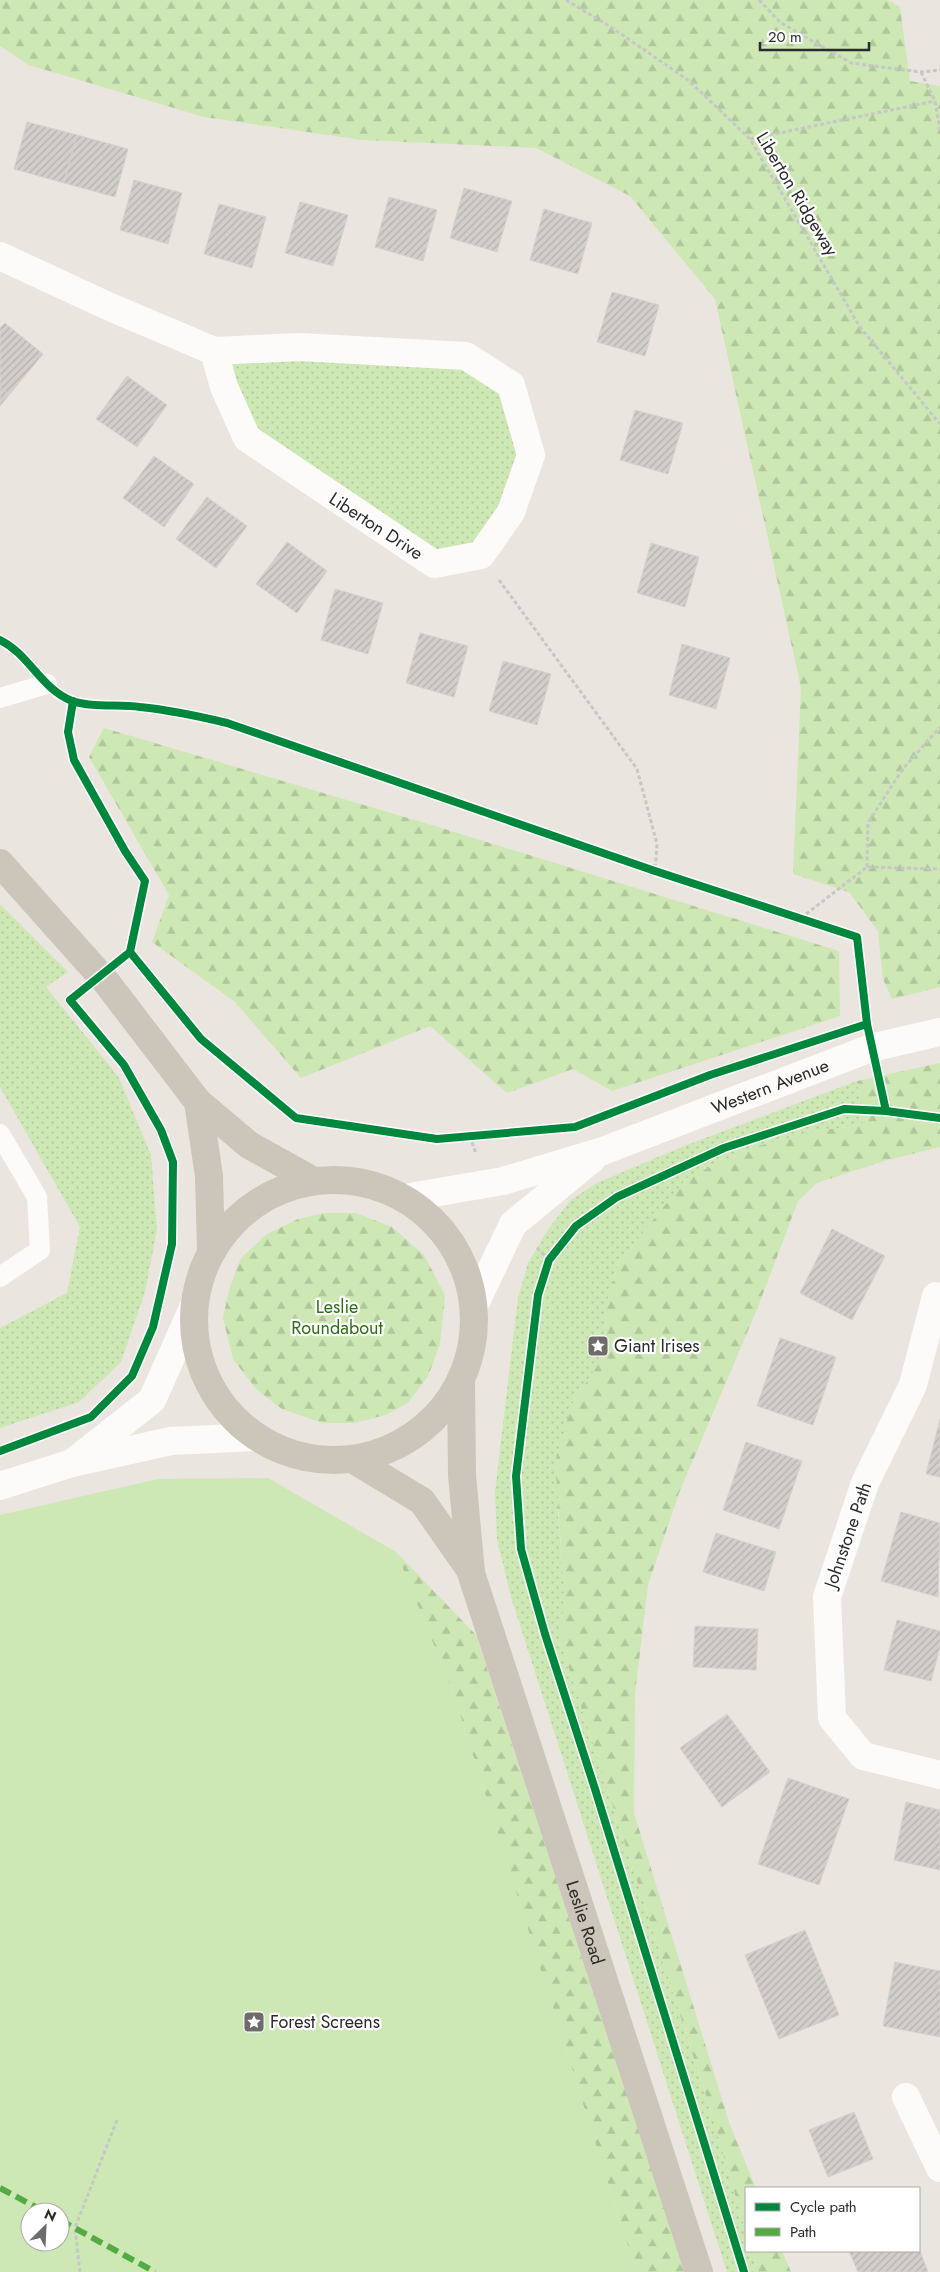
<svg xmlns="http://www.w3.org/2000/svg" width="940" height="2272" font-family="Jost,sans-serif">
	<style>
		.grass { fill: url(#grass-dots) }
		.forest { fill: url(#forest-firs) }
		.park { fill: #cde8b5; fill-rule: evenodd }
		.building { fill: url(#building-hatch); stroke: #d5d1cc }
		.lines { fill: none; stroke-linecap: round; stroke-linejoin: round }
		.path { stroke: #c8c7c7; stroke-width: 3; stroke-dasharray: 4 2.5; stroke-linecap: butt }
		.lane { stroke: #fcfbfa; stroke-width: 20 }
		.street { stroke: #fcfbfa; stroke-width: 28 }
		.secondary { stroke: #fcfbfa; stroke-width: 28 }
		.primary { stroke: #cbc6b9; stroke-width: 28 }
		.quiet { stroke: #54ab44; stroke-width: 6; stroke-dasharray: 12 6; stroke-linecap: butt }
		.cycleway-casing { stroke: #fff; stroke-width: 11 }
		.cycleway { stroke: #00873e; stroke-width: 8 }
		.labels { text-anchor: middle; stroke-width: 4.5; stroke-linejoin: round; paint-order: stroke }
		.street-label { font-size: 18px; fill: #2b2b2b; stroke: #fff }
		.park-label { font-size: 18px; fill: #2c7013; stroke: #fff }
		.poi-label { font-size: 18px; fill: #2b2b2b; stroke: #fff; text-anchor: start }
	</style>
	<defs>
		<pattern id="grass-dots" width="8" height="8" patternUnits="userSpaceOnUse" patternTransform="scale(1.25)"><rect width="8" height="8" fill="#cde8b5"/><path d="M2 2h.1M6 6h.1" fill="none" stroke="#b0c79c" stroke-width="1.8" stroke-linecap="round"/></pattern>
		<pattern id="forest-firs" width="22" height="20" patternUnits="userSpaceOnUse" patternTransform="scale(1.25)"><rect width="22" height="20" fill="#cde8b5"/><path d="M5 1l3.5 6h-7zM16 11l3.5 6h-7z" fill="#b0c79c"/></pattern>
		<pattern id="building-hatch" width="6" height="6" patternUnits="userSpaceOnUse" patternTransform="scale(1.25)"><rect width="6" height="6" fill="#d2cfcb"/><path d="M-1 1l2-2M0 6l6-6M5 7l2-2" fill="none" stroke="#b4b2ae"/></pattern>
	</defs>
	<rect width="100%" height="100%" fill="#eae5df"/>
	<g class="grass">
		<polygon points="214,351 466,356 511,385 531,455 481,555 434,564 247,438"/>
		<polygon points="0,904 68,972 46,987 118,1076 151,1155 157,1230 145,1292 121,1362 79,1402 0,1428 0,1328 67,1293 80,1227 0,1087"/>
		<polygon points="857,1081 863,1125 817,1131 750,1148 687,1178 619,1262 606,1305 605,1354 572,1404 558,1513 564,1589 561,1644 707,2099 746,2232 746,2251 752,2251 758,2272 727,2272 511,1597 497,1540 495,1492 518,1298 528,1263 549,1228 571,1200 597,1183 684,1146"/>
	</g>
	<g class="forest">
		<polygon points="0,0 888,0 900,7 910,81 940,86 940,987 892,999 883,979 878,931 849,892 793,874 801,688 715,299 630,196 536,148 363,140 204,117 29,65 0,46"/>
		<polygon points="104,728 435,826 839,951 840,1016 612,1091 573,1069 507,1093 430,1026 301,1078 235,1002 152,942 169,895 89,757"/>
		<polygon points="940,1063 940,1147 884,1161 817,1183 798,1201 758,1307 679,1493 648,1585 635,1694 634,1813 730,2125 756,2188 746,2188 746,2232 707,2099 561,1644 564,1589 555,1461 572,1404 605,1354 606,1305 619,1262 687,1178 750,1148 817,1131 863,1125 857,1081"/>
		<polygon points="323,1213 356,1213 392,1227 424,1255 445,1295 440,1344 428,1376 408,1403 386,1415 354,1423 323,1423 282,1409 256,1389 233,1359 223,1318 229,1290 241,1258 267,1234 298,1219"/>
		<polygon points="396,1552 476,1635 685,2272 636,2272 453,1692"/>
		<polygon points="752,2251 782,2251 791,2272 758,2272"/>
	</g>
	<path class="park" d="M268 1478 396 1552 453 1692 636 2272H0V1515L158 1479ZM30 2212H60V2242H30Z"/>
	<g class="building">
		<polygon points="27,122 77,135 64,183 14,169"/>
		<polygon points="77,135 128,149 115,197 64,183"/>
		<polygon points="134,180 182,193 168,244 120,230"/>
		<polygon points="464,188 512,201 497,252 450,238"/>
		<polygon points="389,197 437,210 423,261 375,247"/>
		<polygon points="300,202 348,215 333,266 285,253"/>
		<polygon points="219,204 266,217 252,268 204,254"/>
		<polygon points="544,209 592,223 578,274 530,260"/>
		<polygon points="612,292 659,305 645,356 597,342"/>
		<polygon points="5,323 43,354 9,395 0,387 0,328"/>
		<polygon points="127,376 167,405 137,447 96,419"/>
		<polygon points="0,387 9,395 0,406"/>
		<polygon points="635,410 683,423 668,474 620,460"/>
		<polygon points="154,456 194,484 164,527 123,498"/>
		<polygon points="207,497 247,526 216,568 176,539"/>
		<polygon points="287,542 327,571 297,613 256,584"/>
		<polygon points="651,543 699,557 685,607 637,593"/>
		<polygon points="335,589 383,603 368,654 321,640"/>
		<polygon points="420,633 468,646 454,697 406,683"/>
		<polygon points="682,644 730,658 716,709 669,695"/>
		<polygon points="503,661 551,674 537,725 489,711"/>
		<polygon points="832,1229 885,1256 852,1320 800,1293"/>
		<polygon points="780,1338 836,1357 813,1425 757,1406"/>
		<polygon points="940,1419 940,1477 926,1474"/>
		<polygon points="746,1442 802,1461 779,1529 723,1510"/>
		<polygon points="901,1512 940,1523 938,1597 881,1581"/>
		<polygon points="716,1533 776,1552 764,1591 703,1572"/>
		<polygon points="897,1620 940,1631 940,1647 931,1681 884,1670"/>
		<polygon points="695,1626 758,1629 756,1670 693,1667"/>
		<polygon points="727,1714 770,1772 722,1807 680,1748"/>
		<polygon points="788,1778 849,1799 819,1885 758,1864"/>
		<polygon points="906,1802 940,1810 940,1870 894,1860"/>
		<polygon points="805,1930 839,2015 779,2039 745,1955"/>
		<polygon points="895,1962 940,1971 940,2037 883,2026"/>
		<polygon points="854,2112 873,2159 828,2177 809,2130"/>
		<polygon points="919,2248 928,2272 858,2272 849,2251 919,2251"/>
	</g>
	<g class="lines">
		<g class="path">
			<polyline points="566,0 611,27 688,80 750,139 860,327 940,424"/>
			<polyline points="759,0 781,23 851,63 921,72 940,70"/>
			<polyline points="921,72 935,101 940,131"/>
			<polyline points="750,139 935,101"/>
			<polyline points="499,580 637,769 657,844 655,871"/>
			<polyline points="867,867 868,823 902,770 940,727"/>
			<polyline points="801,918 867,867 940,869"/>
			<polyline points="470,1136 476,1154"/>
			<polyline points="537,1248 549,1260"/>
			<polyline points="80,2272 75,2228 117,2120"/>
		</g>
		<g class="lane">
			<polyline points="0,698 47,684"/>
			<polyline points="0,1134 37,1197 40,1250 0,1277"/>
		</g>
		<g class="street">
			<polyline points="0,256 110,307 214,351 300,347 466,356 511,385 531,455 511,512 481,555 434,564 247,438 224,387 214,351"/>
			<polyline points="936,1296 913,1385 865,1483 827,1597 832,1718 863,1756 940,1775"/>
			<polyline points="906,2097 940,2168"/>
		</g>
		<g class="secondary">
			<path id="s1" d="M404 1198 503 1181 603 1151 871 1048 940 1032"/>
			<polyline points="474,1306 513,1224 592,1159"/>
			<polyline points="77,1459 152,1400 193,1308"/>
			<polyline points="0,1486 72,1463 171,1441 256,1437"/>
		</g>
		<g class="primary">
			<polyline points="0,863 107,983 198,1102 249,1145 312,1180"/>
			<polyline points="198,1102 209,1176 211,1250"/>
			<circle cx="334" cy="1320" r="140"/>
			<path id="s2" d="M461 1381 462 1475 471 1573 699 2272"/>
			<polyline points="354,1460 422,1501 471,1571"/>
		</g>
		<g class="quiet">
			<polyline points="0,2188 45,2212"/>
			<polyline points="60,2220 155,2272"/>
		</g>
		<g class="cycleway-casing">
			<g id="cycleway">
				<path d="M0 640C29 654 41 689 72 701 93 708 118 704 140 707 170 710 198 716 227 723L655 871 857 937 867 1024 886 1111"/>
				<polyline points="73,701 68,732 74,760 125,851 145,881 130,952 201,1039 296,1118 437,1139 575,1127 710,1075 867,1024"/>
				<polyline points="0,1451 91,1417 132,1376 153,1327 172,1244 173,1162 161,1130 124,1065 70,1000 130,952"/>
				<polyline points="744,2272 595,1789 545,1634 521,1549 516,1476 538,1295 549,1260 576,1226 617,1197 724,1148 844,1109 886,1111 940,1118"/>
			</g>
		</g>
		<use href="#cycleway" class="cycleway"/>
	</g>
	<defs>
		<g id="sight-square" transform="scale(1.125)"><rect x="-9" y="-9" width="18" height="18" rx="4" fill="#6e6c6a" stroke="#fff"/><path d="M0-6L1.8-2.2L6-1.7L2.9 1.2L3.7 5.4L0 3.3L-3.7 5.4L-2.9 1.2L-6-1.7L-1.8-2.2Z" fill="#fff"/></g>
	</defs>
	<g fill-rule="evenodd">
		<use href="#sight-square" x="598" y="1346"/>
		<use href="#sight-square" x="254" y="2022"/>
	</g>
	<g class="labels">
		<g class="street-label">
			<text transform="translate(797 194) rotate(59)" y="6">Liberton Ridgeway</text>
			<text transform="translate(376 526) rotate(33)" y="6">Liberton Drive</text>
			<text dy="6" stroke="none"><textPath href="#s1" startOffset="384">Western Avenue</textPath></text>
			<text transform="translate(848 1535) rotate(-71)" y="6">Johnstone Path</text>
			<text dy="6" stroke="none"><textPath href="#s2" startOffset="560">Leslie Road</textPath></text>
		</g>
		<g class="park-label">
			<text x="337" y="1313">Leslie<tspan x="337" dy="21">Roundabout</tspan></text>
		</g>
		<g class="poi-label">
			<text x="614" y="1352">Giant Irises</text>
			<text x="270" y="2028">Forest Screens</text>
		</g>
	</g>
	<rect x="745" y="2187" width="175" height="65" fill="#ffffff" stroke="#aaaaaa"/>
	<rect x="755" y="2203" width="25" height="8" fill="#00873e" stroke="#aaaaaa"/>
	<text x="790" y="2212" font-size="15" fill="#2b2b2b">Cycle path</text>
	<rect x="755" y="2228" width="25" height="8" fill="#54ab44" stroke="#aaaaaa"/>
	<text x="790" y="2237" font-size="15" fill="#2b2b2b">Path</text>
	<g transform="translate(45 2227) rotate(24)"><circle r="24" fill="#ffffff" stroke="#aaaaaa"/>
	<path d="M0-4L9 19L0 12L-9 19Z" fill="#6e6c6a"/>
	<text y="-8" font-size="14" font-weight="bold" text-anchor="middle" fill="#2b2b2b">N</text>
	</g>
	<path d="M760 42v8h109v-8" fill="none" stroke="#2b2b2b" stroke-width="2.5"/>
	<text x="768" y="42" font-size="15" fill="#2b2b2b" stroke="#ffffff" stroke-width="4" paint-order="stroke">20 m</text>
</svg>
